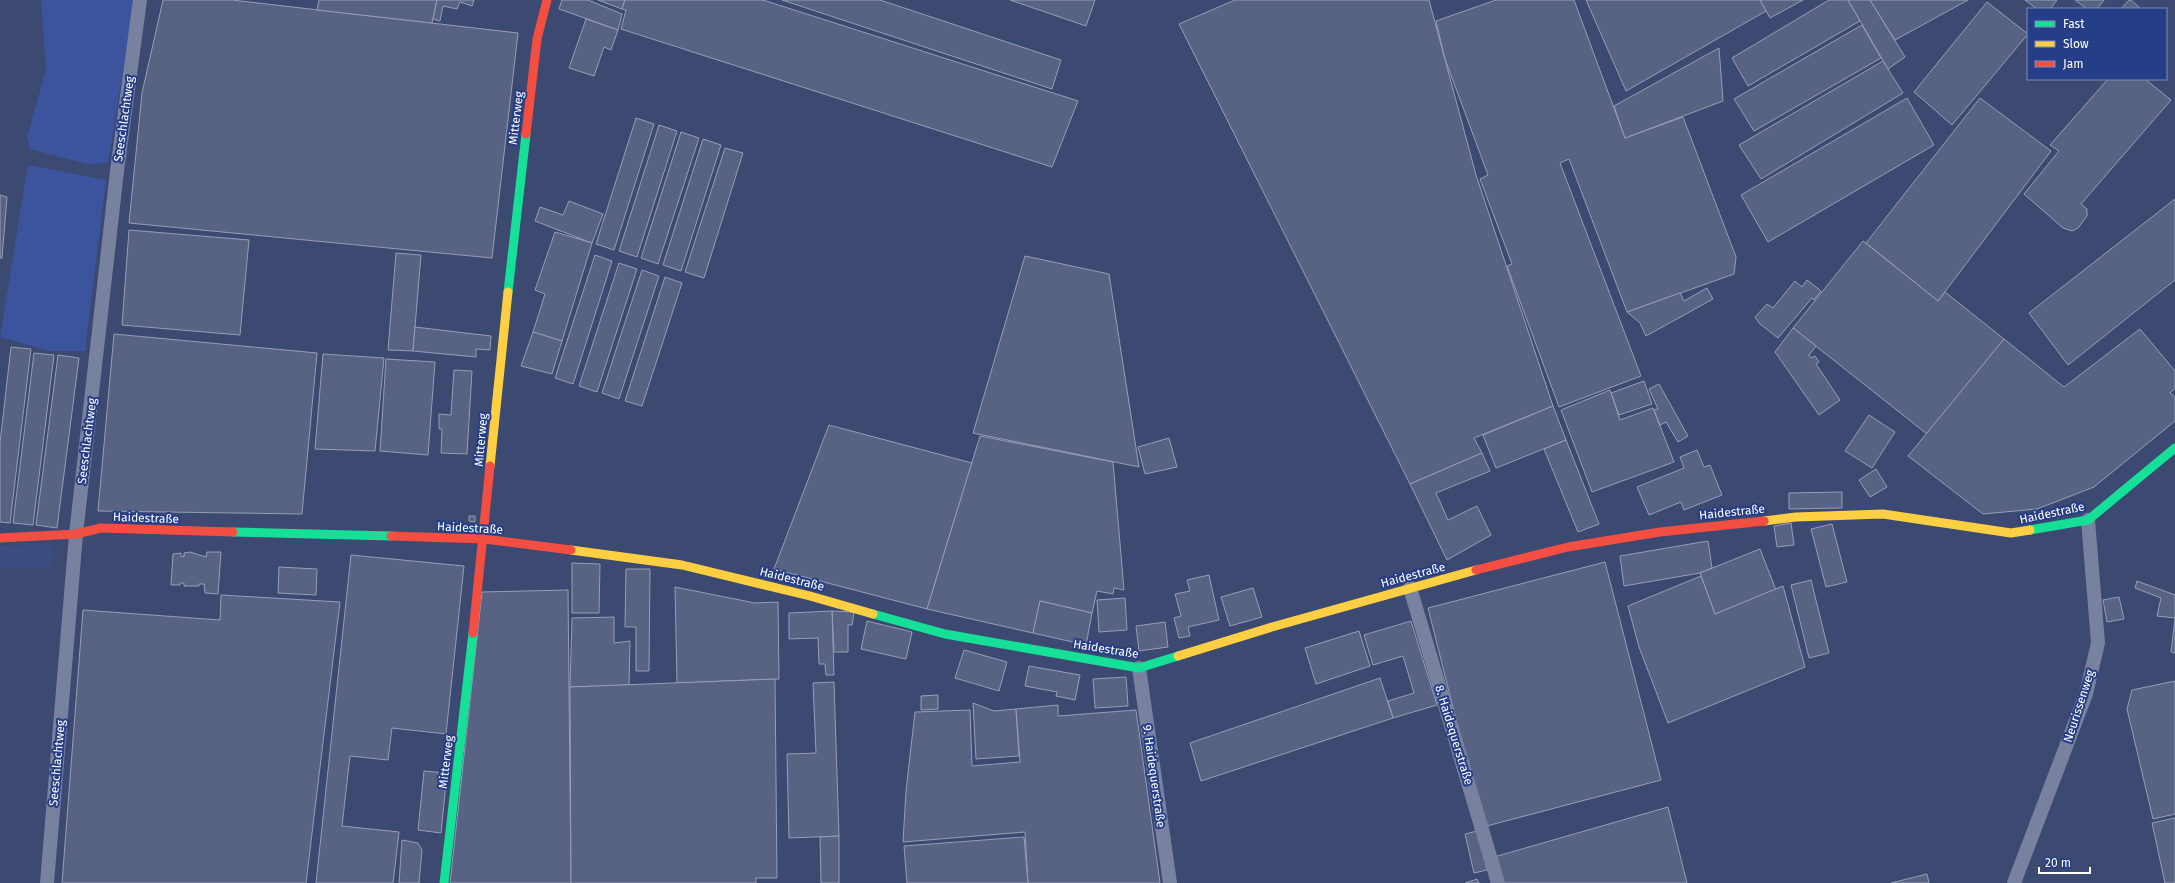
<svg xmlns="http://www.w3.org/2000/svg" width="2175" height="883" font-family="'Fira Sans',sans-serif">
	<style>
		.green { fill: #3b549d }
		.water { fill: #3c4d81 }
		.building { fill: #586282; stroke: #979eb5 }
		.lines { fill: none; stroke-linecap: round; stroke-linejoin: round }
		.street { stroke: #78829f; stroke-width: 14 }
		.fast { stroke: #16e098; stroke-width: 9 }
		.slow { stroke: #ffcf43; stroke-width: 9 }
		.jam { stroke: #f24e42; stroke-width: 9 }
		.labels { text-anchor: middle; stroke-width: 4; stroke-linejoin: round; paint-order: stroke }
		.street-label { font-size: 12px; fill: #fff; stroke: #263e87 }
	</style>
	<rect width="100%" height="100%" fill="#3c4971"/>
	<g class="green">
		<polygon points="41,0 136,0 131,22 108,163 87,164 30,149 27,137 46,70"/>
		<polygon points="28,165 106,180 85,351 49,351 0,337"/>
	</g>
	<polygon class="water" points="50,544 53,554 49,568 0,568 0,546"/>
	<g class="building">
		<polygon points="163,0 232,0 518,33 492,258 129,223 142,93"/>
		<polygon points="319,0 437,0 432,23 317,10"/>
		<polygon points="437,0 474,0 472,6 460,2 457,9 443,6 440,21 433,19"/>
		<polygon points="562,0 588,0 622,14 618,30 559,9"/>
		<polygon points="598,0 625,0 622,9"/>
		<polygon points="625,0 763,0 1078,101 1052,167 621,29 626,10 622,9"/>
		<polygon points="782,0 880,0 1061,60 1052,89"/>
		<polygon points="1010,0 1095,0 1086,26"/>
		<polygon points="1235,0 1429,0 1476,175 1553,406 1474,438 1482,453 1410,484 1179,24"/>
		<polygon points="1496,0 1574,0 1625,138 1683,117 1736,257 1734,274 1627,312 1569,159 1560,163 1641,376 1559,407 1507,266 1512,264 1480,179 1488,175 1445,59 1436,21"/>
		<polygon points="1586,0 1760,0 1766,11 1626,91"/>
		<polygon points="1760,0 1803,0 1770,18"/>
		<polygon points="1829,0 1848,0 1860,21 1748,86 1732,58"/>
		<polygon points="1848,0 1870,0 1905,57 1888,69"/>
		<polygon points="1870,0 1968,0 1895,40"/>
		<polygon points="2025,0 2057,0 2050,9 2037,9"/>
		<polygon points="2075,0 2104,0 2097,9 2087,9"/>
		<polygon points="2129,0 2131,0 2141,9 2121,9"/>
		<polygon points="1987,2 2028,34 1952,125 1914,92"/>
		<polygon points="586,19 618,30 611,50 604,47 594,76 569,68"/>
		<polygon points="1862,25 1881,58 1754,131 1734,99"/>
		<polygon points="1719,48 1723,101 1625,138 1614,106"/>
		<polygon points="1883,61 1903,93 1761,179 1739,145"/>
		<polygon points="2108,79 2145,79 2171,100 2081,204 2087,209 2087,216 2078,228 2072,231 2063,228 2024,194 2059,151 2050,145"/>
		<polygon points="1907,98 1934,145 1768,242 1741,195"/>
		<polygon points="1980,98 2051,151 1938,301 1866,243"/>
		<polygon points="636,118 654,124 614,250 596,244"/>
		<polygon points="659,125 677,131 637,257 619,251"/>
		<polygon points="681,132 699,138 658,264 641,258"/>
		<polygon points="703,139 721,145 681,271 663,265"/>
		<polygon points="725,148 743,153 704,278 685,272"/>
		<polygon points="0,195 7,197 2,258 0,258"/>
		<polygon points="2175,199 2175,280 2068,365 2029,313"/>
		<polygon points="569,201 603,214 592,243 535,221 540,207 563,215"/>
		<polygon points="129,230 249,240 240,335 122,325"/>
		<polygon points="555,232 592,243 562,341 533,332 545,294 535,290"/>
		<polygon points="1863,241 1938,301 1945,292 2004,339 1927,434 1793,328"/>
		<polygon points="396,253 421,255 413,351 388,350"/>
		<polygon points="595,255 612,261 573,384 555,378"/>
		<polygon points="1025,256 1109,274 1139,467 973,433"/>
		<polygon points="619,263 637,269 597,392 579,386"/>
		<polygon points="642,270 659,276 619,399 602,393"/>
		<polygon points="665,277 682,283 642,406 625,401"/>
		<polygon points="1807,280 1821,291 1814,300 1812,298 1778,338 1760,324 1755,317 1767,304 1773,308 1795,281 1802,287"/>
		<polygon points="1707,288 1713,299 1646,336 1640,323 1627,312 1680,293 1684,301"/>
		<polygon points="415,327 491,336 490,350 476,349 476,357 413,351"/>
		<polygon points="1793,328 1816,346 1809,355 1811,358 1815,356 1819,362 1816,364 1840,400 1819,415 1775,352"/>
		<polygon points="2140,329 2175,371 2175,388 2170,393 2175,397 2175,421 2094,487 2037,509 1983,514 1908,456 2004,339 2064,387"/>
		<polygon points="533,332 562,341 552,374 521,366"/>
		<polygon points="114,334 317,353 302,514 98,511"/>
		<polygon points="11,347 31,349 10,523 0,522 0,443"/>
		<polygon points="34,353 54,355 33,525 13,523"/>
		<polygon points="323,354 384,358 375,451 315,449"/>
		<polygon points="58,355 79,358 57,528 36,525"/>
		<polygon points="386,359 435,362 428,455 380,451"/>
		<polygon points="454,370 472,371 467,454 441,453 442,429 439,429 439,414 451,415"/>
		<polygon points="1644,381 1652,404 1619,415 1611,393"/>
		<polygon points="1659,384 1688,436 1678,442 1666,422 1660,425 1654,410 1658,409 1649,389"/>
		<polygon points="1610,390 1620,420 1653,408 1674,462 1592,492 1561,410"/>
		<polygon points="1553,406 1566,440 1496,468 1483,435"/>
		<polygon points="1869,415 1895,432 1872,468 1845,451"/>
		<polygon points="829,425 972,463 927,609 774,569"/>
		<polygon points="980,436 1113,462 1124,590 1114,588 1113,594 1097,591 1092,613 1040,601 1033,633 927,609"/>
		<polygon points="1169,438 1177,467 1145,474 1138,447"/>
		<polygon points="1566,440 1599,524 1578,532 1544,449"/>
		<polygon points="1697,450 1704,467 1710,465 1722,495 1684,510 1681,502 1649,515 1637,487 1684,468 1680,457"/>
		<polygon points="1482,453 1490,471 1436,493 1448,520 1477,506 1491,535 1447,560 1410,484"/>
		<polygon points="1876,469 1887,487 1870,497 1859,480"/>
		<polygon points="1842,492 1842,508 1789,509 1789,493"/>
		<polygon points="469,516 475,516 475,522 469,521"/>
		<polygon points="1791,523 1794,545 1777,547 1774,526"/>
		<polygon points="1832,524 1847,582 1826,587 1811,529"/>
		<polygon points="1708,541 1712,568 1700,573 1624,586 1620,556"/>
		<polygon points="1760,549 1776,590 1715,614 1700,573"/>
		<polygon points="190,552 206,557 207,552 221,552 218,594 205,593 204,584 199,584 199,586 184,586 184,583 180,583 180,585 171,585 173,554 181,553 181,556 184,557 184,553"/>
		<polygon points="351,555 464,566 446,734 392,728 388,760 350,756 342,826 399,832 393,883 316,883"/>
		<polygon points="1605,562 1661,780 1483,827 1428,608"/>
		<polygon points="572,563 600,564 599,613 572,613"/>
		<polygon points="279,567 317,569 316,595 278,593"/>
		<polygon points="626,569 650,569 649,671 636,671 636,627 625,627"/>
		<polygon points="1209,575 1219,620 1188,627 1190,636 1179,638 1174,618 1181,616 1175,594 1190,591 1187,580"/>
		<polygon points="1701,576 1715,614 1783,586 1805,667 1668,723 1639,647 1628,606"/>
		<polygon points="1811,580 1829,653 1809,658 1791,585"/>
		<polygon points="2137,581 2175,595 2175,653 2171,652 2175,618 2157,616 2161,598 2135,588"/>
		<polygon points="675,587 755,603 778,602 779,679 677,683"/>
		<polygon points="1253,588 1262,617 1230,626 1221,597"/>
		<polygon points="568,590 571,883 450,883 482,592"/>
		<polygon points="221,595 340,602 306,883 62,883 83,610 220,620"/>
		<polygon points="2119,597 2124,619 2107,622 2103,600"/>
		<polygon points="1125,598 1127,630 1099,632 1097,600"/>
		<polygon points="1040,601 1092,613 1086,645 1033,633"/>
		<polygon points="832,611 854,612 852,625 848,625 848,652 834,652"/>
		<polygon points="832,611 834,675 826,675 825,664 819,664 818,638 789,639 789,613"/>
		<polygon points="614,617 614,643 630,641 629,685 570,687 572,618"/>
		<polygon points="867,621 912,632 906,659 861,649"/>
		<polygon points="1411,621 1437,705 1393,718 1388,701 1414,693 1403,656 1373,665 1364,635"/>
		<polygon points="1165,622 1168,647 1139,651 1136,626"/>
		<polygon points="1359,631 1370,666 1316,684 1305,648"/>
		<polygon points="964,650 1007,662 999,691 955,678"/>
		<polygon points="1029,666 1080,675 1075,700 1056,696 1057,692 1025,686"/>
		<polygon points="1126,677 1128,706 1095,708 1093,679"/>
		<polygon points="1380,678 1393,718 1201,781 1190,743"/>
		<polygon points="775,679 777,878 756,878 756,883 571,883 570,687"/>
		<polygon points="2175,681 2175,814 2153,819 2127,709 2132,690"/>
		<polygon points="834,682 839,836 789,838 787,754 816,753 813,683"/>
		<polygon points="938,695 938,709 921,710 921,696"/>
		<polygon points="973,703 994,711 1016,709 1019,756 976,759"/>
		<polygon points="1058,705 1058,716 1136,710 1160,883 1028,883 1025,832 903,842 906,791 915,712 970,710 972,766 1020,762 1016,709"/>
		<polygon points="424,771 447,773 441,833 418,830"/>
		<polygon points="1668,807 1687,883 1503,883 1494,857"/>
		<polygon points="2175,818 2175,883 2165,883 2152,823"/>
		<polygon points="1477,831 1487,870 1474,873 1465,834"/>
		<polygon points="839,836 839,883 821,883 820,837"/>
		<polygon points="1024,837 1028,883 907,883 904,846"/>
		<polygon points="402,840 418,843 422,850 419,883 399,883"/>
		<polygon points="1927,874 1929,883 1891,883"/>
		<polygon points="1477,879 1479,883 1465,883"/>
	</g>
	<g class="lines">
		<g class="street">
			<polyline points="1410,588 1498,883"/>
			<polyline points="1139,668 1170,883"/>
			<polyline points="47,883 76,534 117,171 140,0"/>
			<polyline points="2014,883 2086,694 2098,643 2088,520"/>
		</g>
		<g class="fast">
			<polyline points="508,292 526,134"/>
			<polyline points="2030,530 2088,520 2175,448"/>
			<polyline points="233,532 391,536"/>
			<polyline points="873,614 945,634 1139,668 1178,656"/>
			<polyline points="444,883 473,633"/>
		</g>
		<g class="slow">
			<polyline points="490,466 508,292"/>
			<polyline points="1764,521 1796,517 1883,514 2011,533 2030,530"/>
			<polyline points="571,550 682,565 810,596 873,614"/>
			<polyline points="1178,656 1272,627 1476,570"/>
		</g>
		<g class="jam">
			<polyline points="526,134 537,39 547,0"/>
			<polyline points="391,536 484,539 571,550"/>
			<polyline points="0,538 76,534 101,528 233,532"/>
			<polyline points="1476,570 1568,547 1660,532 1764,521"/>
			<polyline points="473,633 490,466"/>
		</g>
	</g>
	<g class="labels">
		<g class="street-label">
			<text transform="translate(516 118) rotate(-83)" y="4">Mitterweg</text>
			<text transform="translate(124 119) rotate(-82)" y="4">Seeschlachtweg</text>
			<text transform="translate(481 440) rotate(-85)" y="4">Mitterweg</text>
			<text transform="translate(87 441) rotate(-83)" y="4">Seeschlachtweg</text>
			<text transform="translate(1732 512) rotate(-6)" y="4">Haidestraße</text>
			<text transform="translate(2052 513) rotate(-12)" y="4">Haidestraße</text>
			<text transform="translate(146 518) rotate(2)" y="4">Haidestraße</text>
			<text transform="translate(470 528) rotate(3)" y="4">Haidestraße</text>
			<text transform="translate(1413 575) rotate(-15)" y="4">Haidestraße</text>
			<text transform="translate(792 579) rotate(14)" y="4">Haidestraße</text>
			<text transform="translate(1106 649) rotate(9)" y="4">Haidestraße</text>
			<text transform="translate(2079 706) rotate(-72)" y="4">Neurissenweg</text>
			<text transform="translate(1454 735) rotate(73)" y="4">8. Haidequerstraße</text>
			<text transform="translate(446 762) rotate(-83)" y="4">Mitterweg</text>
			<text transform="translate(57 763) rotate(-85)" y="4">Seeschlachtweg</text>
			<text transform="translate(1154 776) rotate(82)" y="4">9. Haidequerstraße</text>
		</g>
	</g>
	<rect x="2027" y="8" width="140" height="72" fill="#263e87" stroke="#7d8bb7"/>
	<rect x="2035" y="21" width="20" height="6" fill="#16e098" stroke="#7d8bb7"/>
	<text x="2063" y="28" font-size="12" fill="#ffffff">Fast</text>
	<rect x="2035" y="41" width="20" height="6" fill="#ffcf43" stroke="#7d8bb7"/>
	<text x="2063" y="48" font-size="12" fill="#ffffff">Slow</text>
	<rect x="2035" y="61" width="20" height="6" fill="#f24e42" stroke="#7d8bb7"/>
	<text x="2063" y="68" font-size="12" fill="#ffffff">Jam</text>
	<path d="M2039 867v6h51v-6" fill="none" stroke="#ffffff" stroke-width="2"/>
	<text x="2045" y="867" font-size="12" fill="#ffffff" stroke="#263e87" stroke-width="3" paint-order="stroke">20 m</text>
</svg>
